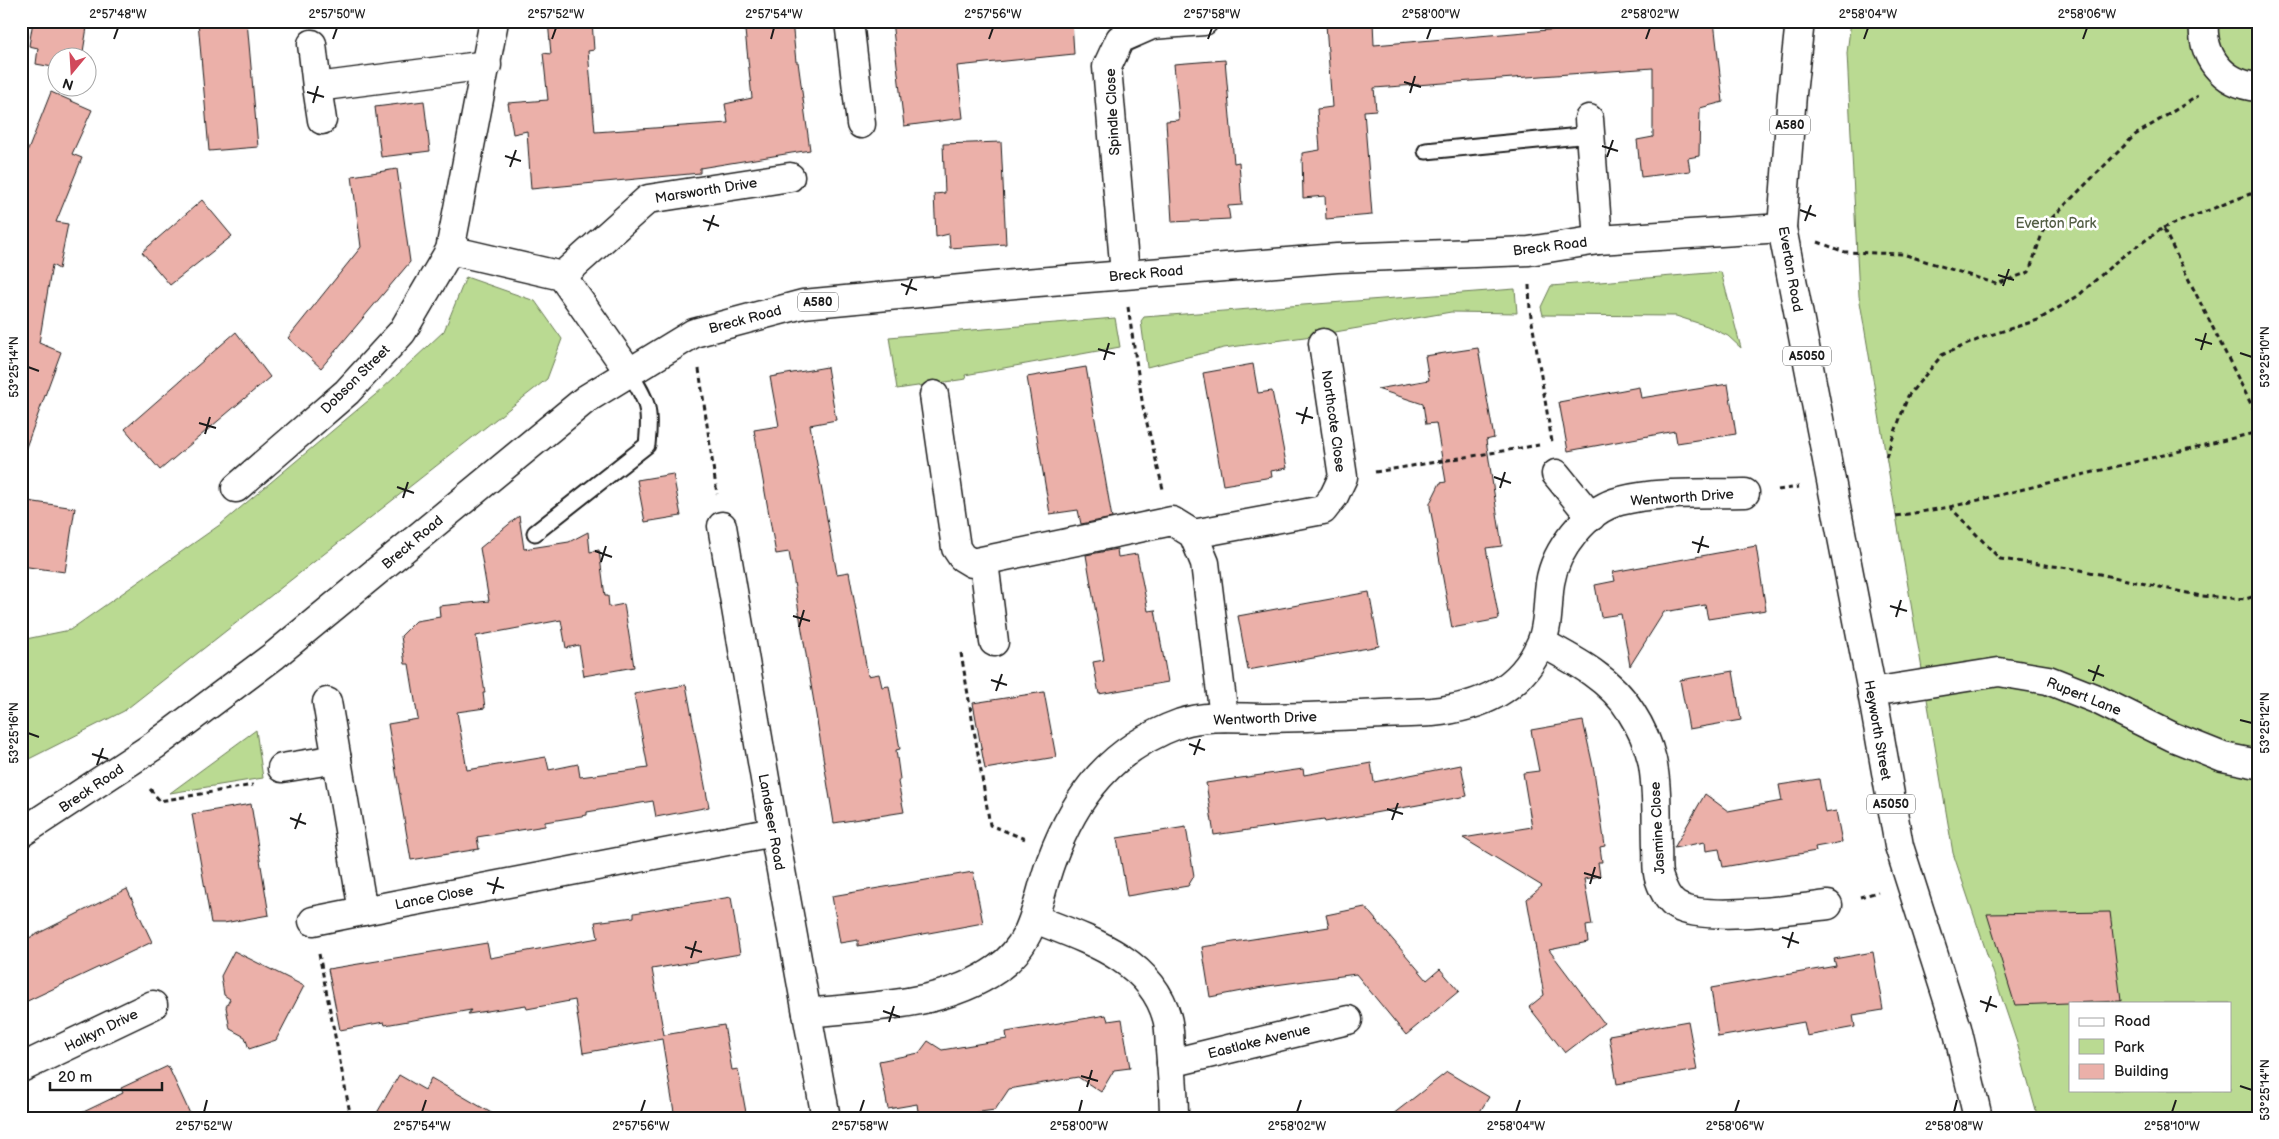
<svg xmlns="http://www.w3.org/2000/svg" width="2279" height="1139" font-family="'Balsamiq Sans',sans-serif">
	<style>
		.green { fill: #bada92; stroke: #6b7b57; fill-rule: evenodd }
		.building { fill: #ebb0a9; stroke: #1c1c1c }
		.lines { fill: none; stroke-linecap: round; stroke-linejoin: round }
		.service-casing { stroke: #1c1c1c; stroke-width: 19 }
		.minor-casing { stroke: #1c1c1c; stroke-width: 31 }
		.primary-casing { stroke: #1c1c1c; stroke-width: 31 }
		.path { stroke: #1c1c1c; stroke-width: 3; stroke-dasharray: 5 4; stroke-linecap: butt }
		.service { stroke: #fff; stroke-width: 15 }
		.minor { stroke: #fff; stroke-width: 28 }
		.primary { stroke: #fff; stroke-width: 28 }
		.ticks { fill: none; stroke: #1c1c1c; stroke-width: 2 }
		.labels { text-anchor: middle; stroke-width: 5; stroke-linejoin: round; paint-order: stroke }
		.shield { fill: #fff; stroke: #606060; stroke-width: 1 }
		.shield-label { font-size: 12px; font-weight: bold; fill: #1c1c1c }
		.street-label { font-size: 14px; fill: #1c1c1c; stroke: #fff }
		.park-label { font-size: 14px; fill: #535e45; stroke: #fff }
		.neatline { fill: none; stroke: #1c1c1c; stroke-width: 2 }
		.ticks-label { font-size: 12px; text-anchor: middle; fill: #1c1c1c }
	</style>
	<rect width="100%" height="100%" fill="#fff"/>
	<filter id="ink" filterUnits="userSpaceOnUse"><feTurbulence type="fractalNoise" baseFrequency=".02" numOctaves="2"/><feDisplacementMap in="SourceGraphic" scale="10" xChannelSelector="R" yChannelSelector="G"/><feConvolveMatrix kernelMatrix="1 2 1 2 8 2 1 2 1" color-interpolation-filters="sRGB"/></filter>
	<g filter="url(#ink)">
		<g class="green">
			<path d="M1851 21H2258V1118H2038L2017 1043 1953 853 1859 296 1847 53ZM2070 1003H2230V1090H2070Z"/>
			<polygon points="1721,272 1741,348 1728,336 1707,326 1676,316 1543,315 1541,307 1551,286"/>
			<polygon points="466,277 535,301 562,339 547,379 124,711 21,763 21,640 70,630 221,524 381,390 444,331"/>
			<polygon points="1515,289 1517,313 1451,312 1312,336 1224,348 1147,367 1141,321 1144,317"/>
			<polygon points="1115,318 1120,347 965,375 966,379 897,389 889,337"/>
			<polygon points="256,730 263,778 170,793"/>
		</g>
		<g class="building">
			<polygon points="33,21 88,21 82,58 58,58 58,68 36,64 38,48 29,46"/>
			<polygon points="198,21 247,21 258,147 209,151"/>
			<polygon points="548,21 592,21 594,50 588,51 595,132 728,123 725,104 752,98 744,21 792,21 796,62 798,62 810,150 700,168 700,173 531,189 527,131 513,134 508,103 548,100 543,53 551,54"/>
			<polygon points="892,21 1072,21 1074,54 957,66 963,118 904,126"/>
			<polygon points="1373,21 1374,45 1653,21 1714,21 1723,102 1700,108 1699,156 1688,158 1690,171 1641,177 1637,140 1653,137 1653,68 1374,88 1376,110 1364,111 1372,215 1326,219 1325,196 1303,198 1302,153 1320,150 1317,109 1332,107 1326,24"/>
			<polygon points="1225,60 1234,163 1239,162 1242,205 1228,206 1230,219 1172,222 1166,121 1179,120 1174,64"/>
			<polygon points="51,92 92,110 72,154 82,158 56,222 68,224 59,269 52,265 39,343 61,352 25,450 21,449 21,168"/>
			<polygon points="424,101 430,151 381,157 375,107"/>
			<polygon points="1001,142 1006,244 950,248 949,234 936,237 934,194 945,193 943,144"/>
			<polygon points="397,169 410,262 321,368 288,338 361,247 352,176"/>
			<polygon points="202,200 232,236 170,285 142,252"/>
			<polygon points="236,332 270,377 160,470 125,429"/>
			<polygon points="1478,348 1494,438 1486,440 1502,546 1486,548 1499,619 1452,628 1430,507 1430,503 1440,483 1446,482 1436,423 1426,424 1423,404 1377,389 1429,380 1425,356"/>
			<polygon points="1253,364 1258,393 1272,391 1287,468 1271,471 1272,477 1223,485 1203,373"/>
			<polygon points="827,367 836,420 810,425 837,574 849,572 868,676 879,674 882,687 889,686 900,749 896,750 900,779 898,782 904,812 834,823 789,552 776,554 754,430 779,426 770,377"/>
			<polygon points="1086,367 1112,518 1081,524 1078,510 1050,514 1027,377"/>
			<polygon points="1728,384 1736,434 1677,443 1675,431 1568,451 1559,402 1639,387 1641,398"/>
			<polygon points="673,474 681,516 645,522 637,480"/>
			<polygon points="21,500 75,508 65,572 21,566"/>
			<polygon points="519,516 524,549 569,542 588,532 590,552 599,550 605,596 608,596 609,607 624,604 634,667 584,676 579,645 566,648 561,620 476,636 485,693 483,693 485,708 457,712 467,770 546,757 549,770 578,764 580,777 648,768 634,694 686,685 709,807 656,817 653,801 587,812 587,815 545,822 545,826 477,837 479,849 411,860 388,724 418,719 409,664 405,664 401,636 416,621 440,617 439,606 489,601 480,548"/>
			<polygon points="1756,546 1766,610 1708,619 1705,605 1664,612 1630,666 1621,614 1601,617 1595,585 1615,581 1613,572"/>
			<polygon points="1117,549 1118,557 1137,554 1148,611 1155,610 1168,682 1099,694 1093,662 1104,660 1086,555"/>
			<polygon points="1369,592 1379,646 1248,670 1238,616"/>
			<polygon points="1733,671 1741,720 1689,729 1680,680"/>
			<polygon points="1044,692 1056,757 985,769 973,703"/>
			<polygon points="1583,721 1594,771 1605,846 1600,847 1602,862 1598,862 1600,876 1584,879 1592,925 1586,926 1588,942 1549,950 1604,1023 1565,1053 1529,1007 1544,995 1527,899 1542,886 1463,838 1532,827 1523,773 1539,771 1531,730"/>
			<polygon points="1371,763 1374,782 1461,765 1467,796 1325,822 1324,819 1214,835 1206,783 1303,769 1304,775"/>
			<polygon points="1819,779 1825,813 1836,811 1842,842 1815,847 1816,851 1723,867 1719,849 1706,851 1705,842 1674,848 1705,794 1728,811 1782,801 1779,785"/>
			<polygon points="251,804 269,915 224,923 211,923 192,814"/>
			<polygon points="1186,827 1194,876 1188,886 1127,896 1117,838"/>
			<polygon points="973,872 983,923 858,946 858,940 840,943 832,896"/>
			<polygon points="127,889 152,942 21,1004 21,942"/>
			<polygon points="731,897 740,954 652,969 664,1035 724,1025 732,1070 738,1069 747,1118 675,1118 662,1039 583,1053 575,1000 527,1009 526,1005 468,1014 471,1010 385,1025 384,1022 340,1030 328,969 487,943 490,958 598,938 595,922 634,917 634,913"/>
			<polygon points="1365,907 1427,980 1440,969 1459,991 1406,1035 1356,974 1268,986 1210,997 1202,947 1329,927 1326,915"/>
			<polygon points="2110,912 2121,1001 2015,1005 1987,914"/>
			<polygon points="234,951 304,986 276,1040 249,1049 245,1037 230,1029 226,1007 230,999 224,995 221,976"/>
			<polygon points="1873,952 1883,1010 1853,1015 1855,1027 1807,1036 1804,1022 1718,1037 1711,988 1836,966 1834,959"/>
			<polygon points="1106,1015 1108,1021 1122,1019 1130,1068 1114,1070 1101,1092 1078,1077 1009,1089 995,1110 957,1115 957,1118 919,1118 917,1104 888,1109 879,1061 919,1053 928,1041 942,1050 1007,1039 1006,1032"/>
			<polygon points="1688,1021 1697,1070 1617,1084 1609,1035"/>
			<polygon points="168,1066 192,1118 71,1118 123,1093 121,1088"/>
			<polygon points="1447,1072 1489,1097 1476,1118 1388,1118"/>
			<polygon points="399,1075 425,1090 431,1078 500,1118 374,1118"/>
		</g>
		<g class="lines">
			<g class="service-casing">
				<g id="service">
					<polyline points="1426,151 1590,135"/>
					<path d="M535 533 647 445C651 409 648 402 629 372"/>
				</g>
			</g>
			<g class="minor-casing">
				<g id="minor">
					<polyline points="849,21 861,124"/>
					<path d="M2204 21C2201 56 2222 84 2258 87"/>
					<polyline points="312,44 317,87 487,65"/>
					<polyline points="317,87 322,120"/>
					<polyline points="1589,119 1598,240"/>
					<polyline points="450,250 562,276 629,372"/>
					<polyline points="1125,274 1107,67 1120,39 1152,25 1204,21"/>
					<polyline points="562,276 648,199 790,177"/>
					<polyline points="934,395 956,548 962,557 972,563 1172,521 1193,534 1205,563 1224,717"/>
					<polyline points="1556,474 1591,517"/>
					<polyline points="236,488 347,392 402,332 450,250 494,21"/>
					<polyline points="722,526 774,832 826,1118"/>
					<polyline points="1193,534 1323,510 1334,496 1343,477 1323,343"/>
					<polyline points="984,562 994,642"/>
					<path d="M1542 643C1574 660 1611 679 1631 712 1640 726 1648 743 1652 760 1658 788 1656 819 1657 847 1658 857 1656 869 1659 878 1662 887 1668 901 1677 906 1705 922 1795 909 1828 905"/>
					<polyline points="1872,692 1999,672 2048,680 2096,699 2173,737 2223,757 2258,764"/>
					<polyline points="327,702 363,911 774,832"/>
					<polyline points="282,768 337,759"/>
					<path d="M1035 919C1086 939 1151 959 1167 1018 1170 1028 1169 1039 1170 1049 1172 1072 1174 1095 1174 1118"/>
					<polyline points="313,921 363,911"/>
					<path d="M807 1013C869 1006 943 1007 997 969 1036 942 1036 901 1051 861 1076 794 1112 748 1181 723 1208 714 1239 718 1266 718 1322 717 1377 714 1432 712 1480 707 1521 690 1541 643 1549 625 1547 603 1550 583 1555 550 1587 509 1620 501 1658 491 1706 494 1745 493"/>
					<polyline points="1171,1063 1348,1020"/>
					<polyline points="21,1068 153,1005"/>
				</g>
			</g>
			<g class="primary-casing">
				<g id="primary">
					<polyline points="1800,21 1792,94 1782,228 1872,692 1899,846 1957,1028 1978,1118"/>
					<polyline points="21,833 155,745 275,655 586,399 694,333 803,304 1025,283 1337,258 1529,251 1598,240 1782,228"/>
				</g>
			</g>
			<g class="path">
				<polyline points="2163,228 2250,194 2258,195"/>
				<polyline points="1818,242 1845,252 1903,254 1997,284 2029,272 2045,225 2135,135 2198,96"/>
				<polyline points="1529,285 1530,310 1552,442"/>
				<polyline points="1128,307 1143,407 1163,489"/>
				<polyline points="699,369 717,494"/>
				<polyline points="1886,457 1908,396 1942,355 1984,337 2038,320 2078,296 2119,259 2163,228 2258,418"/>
				<polyline points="1375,472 1539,445"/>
				<polyline points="1778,490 1799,487"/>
				<polyline points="1950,507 2258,432"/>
				<polyline points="1896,516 1950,507 2000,559 2076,569 2201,596 2246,599 2258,595"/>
				<polyline points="961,653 990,825 1025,839"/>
				<polyline points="150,789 160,801 253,785"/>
				<polyline points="1860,897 1878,892"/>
				<polyline points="319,954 351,1118"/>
			</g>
			<use href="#service" class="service"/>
			<use href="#minor" class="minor"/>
			<use href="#primary" class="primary"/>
		</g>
	</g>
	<path class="ticks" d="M114 39 118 28M333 39 337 28M552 39 556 28M771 39 774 28M989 39 993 28M1208 39 1212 28M1427 39 1431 28M1646 39 1650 28M1864 39 1868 28M2083 39 2087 28M1404 82 1421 87M307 92 324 97M1410 93 1415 76M313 103 318 86M1602 146 1618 151M505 156 521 161M1607 157 1613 140M510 167 516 150M1800 210 1816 216M703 220 719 226M1805 221 1811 205M708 231 714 215M1998 275 2014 280M901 284 917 290M2003 286 2009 269M906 295 912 279M2195 339 2212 344M1098 349 1115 354M2201 350 2206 333M2240 353 2252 357M1104 360 1109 343M28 367 39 371M1296 413 1313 418M199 423 216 428M1302 424 1307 407M205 434 210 417M1494 477 1511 483M397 487 414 493M1500 488 1505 472M403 498 408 482M1692 542 1709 547M595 551 612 557M1698 553 1703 536M601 562 606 546M1890 606 1907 611M793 616 810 621M1896 617 1901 600M799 627 804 610M2088 670 2104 676M991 680 1007 685M2093 681 2099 665M996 691 1002 674M2240 720 2252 723M28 733 39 737M1189 744 1205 750M92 754 108 759M1194 755 1200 739M97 765 103 748M1387 809 1403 814M290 818 306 824M1392 820 1398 803M295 829 301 813M1584 873 1601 878M487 883 504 888M1590 884 1595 867M493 894 498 877M1782 937 1799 943M685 947 702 952M1788 948 1793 932M691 958 696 941M1980 1001 1997 1007M883 1011 900 1017M1986 1012 1991 996M889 1022 894 1006M1081 1076 1098 1081M2240 1086 2252 1090M1087 1087 1092 1070M204 1112 207 1100M422 1112 426 1100M641 1112 645 1100M860 1112 864 1100M1079 1112 1082 1100M1297 1112 1301 1100M1516 1112 1520 1100M1735 1112 1739 1100M1954 1112 1957 1100M2172 1112 2176 1100"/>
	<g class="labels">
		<g class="shield">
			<rect x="1770" y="115.5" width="40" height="19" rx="4"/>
			<rect x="798" y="292.5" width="40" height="19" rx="4"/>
			<rect x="1783" y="346.5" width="48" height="19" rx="4"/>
			<rect x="1867" y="794.5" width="48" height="19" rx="4"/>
		</g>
		<g class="shield-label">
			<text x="1790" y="129">A580</text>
			<text x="818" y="306">A580</text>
			<text x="1807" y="360">A5050</text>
			<text x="1891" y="808">A5050</text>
		</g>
		<g class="street-label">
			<text transform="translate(1112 112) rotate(-93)" y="5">Spindle Close</text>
			<text transform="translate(706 190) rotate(-9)" y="5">Marsworth Drive</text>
			<text transform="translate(1550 246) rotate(-7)" y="5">Breck Road</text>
			<text transform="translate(1791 269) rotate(80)" y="5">Everton Road</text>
			<text transform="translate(1146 273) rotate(-5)" y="5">Breck Road</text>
			<text transform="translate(745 319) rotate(-15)" y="5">Breck Road</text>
			<text transform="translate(355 379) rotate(-45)" y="5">Dobson Street</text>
			<text transform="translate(1334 421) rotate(82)" y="5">Northcote Close</text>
			<text transform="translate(1682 497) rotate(-4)" y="5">Wentworth Drive</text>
			<text transform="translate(412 542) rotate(-40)" y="5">Breck Road</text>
			<text transform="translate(2084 696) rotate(22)" y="5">Rupert Lane</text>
			<text transform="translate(1265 718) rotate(-2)" y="5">Wentworth Drive</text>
			<text transform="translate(1878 730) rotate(80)" y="5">Heyworth Street</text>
			<text transform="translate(91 788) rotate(-34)" y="5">Breck Road</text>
			<text transform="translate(772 822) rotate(80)" y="5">Landseer Road</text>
			<text transform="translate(1657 828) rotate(-93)" y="5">Jasmine Close</text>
			<text transform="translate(434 897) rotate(-11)" y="5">Lance Close</text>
			<text transform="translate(101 1030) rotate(-26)" y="5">Halkyn Drive</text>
			<text transform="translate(1259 1041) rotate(-14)" y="5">Eastlake Avenue</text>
		</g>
		<g class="park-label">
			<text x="2056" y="228">Everton Park</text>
		</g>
	</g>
	<rect width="2279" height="1139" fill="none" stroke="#fff" stroke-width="55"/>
	<rect x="2069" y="1002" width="162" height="90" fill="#ffffff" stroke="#a4a4a4"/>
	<rect x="2079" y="1018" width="25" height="8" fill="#ffffff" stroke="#a4a4a4"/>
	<text x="2114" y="1026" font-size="15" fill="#1c1c1c">Road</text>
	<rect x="2079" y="1039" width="25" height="15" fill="#bada92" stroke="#a4a4a4"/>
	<text x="2114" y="1052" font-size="15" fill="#1c1c1c">Park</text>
	<rect x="2079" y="1064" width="25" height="15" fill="#ebb0a9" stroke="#a4a4a4"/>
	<text x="2114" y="1076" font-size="15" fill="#1c1c1c">Building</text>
	<g transform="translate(72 72) rotate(198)"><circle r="24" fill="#ffffff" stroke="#a4a4a4"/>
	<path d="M0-4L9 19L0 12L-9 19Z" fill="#d1495b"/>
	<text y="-8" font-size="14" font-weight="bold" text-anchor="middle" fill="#1c1c1c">N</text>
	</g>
	<path d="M50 1082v8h112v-8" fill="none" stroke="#1c1c1c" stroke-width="2.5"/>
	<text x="58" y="1082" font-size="15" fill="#1c1c1c" stroke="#ffffff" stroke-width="4" paint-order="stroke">20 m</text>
	<rect x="28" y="28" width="2224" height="1084" class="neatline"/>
	<g class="ticks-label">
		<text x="118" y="18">2°57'48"W</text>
		<text x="337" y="18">2°57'50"W</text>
		<text x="556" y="18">2°57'52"W</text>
		<text x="774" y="18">2°57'54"W</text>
		<text x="993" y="18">2°57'56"W</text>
		<text x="1212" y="18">2°57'58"W</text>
		<text x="1431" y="18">2°58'00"W</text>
		<text x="1650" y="18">2°58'02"W</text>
		<text x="1868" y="18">2°58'04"W</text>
		<text x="2087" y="18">2°58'06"W</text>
		<text transform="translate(2265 357) rotate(-90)" y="4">53°25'10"N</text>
		<text transform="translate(14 367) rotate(-90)" y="4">53°25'14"N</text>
		<text transform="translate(2265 723) rotate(-90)" y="4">53°25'12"N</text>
		<text transform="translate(14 733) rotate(-90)" y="4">53°25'16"N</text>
		<text transform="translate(2265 1090) rotate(-90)" y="4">53°25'14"N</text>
		<text x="204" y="1130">2°57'52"W</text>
		<text x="422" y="1130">2°57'54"W</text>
		<text x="641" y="1130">2°57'56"W</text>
		<text x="860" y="1130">2°57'58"W</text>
		<text x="1079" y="1130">2°58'00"W</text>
		<text x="1297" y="1130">2°58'02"W</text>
		<text x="1516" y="1130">2°58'04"W</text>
		<text x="1735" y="1130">2°58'06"W</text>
		<text x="1954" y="1130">2°58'08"W</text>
		<text x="2172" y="1130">2°58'10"W</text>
	</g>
</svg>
